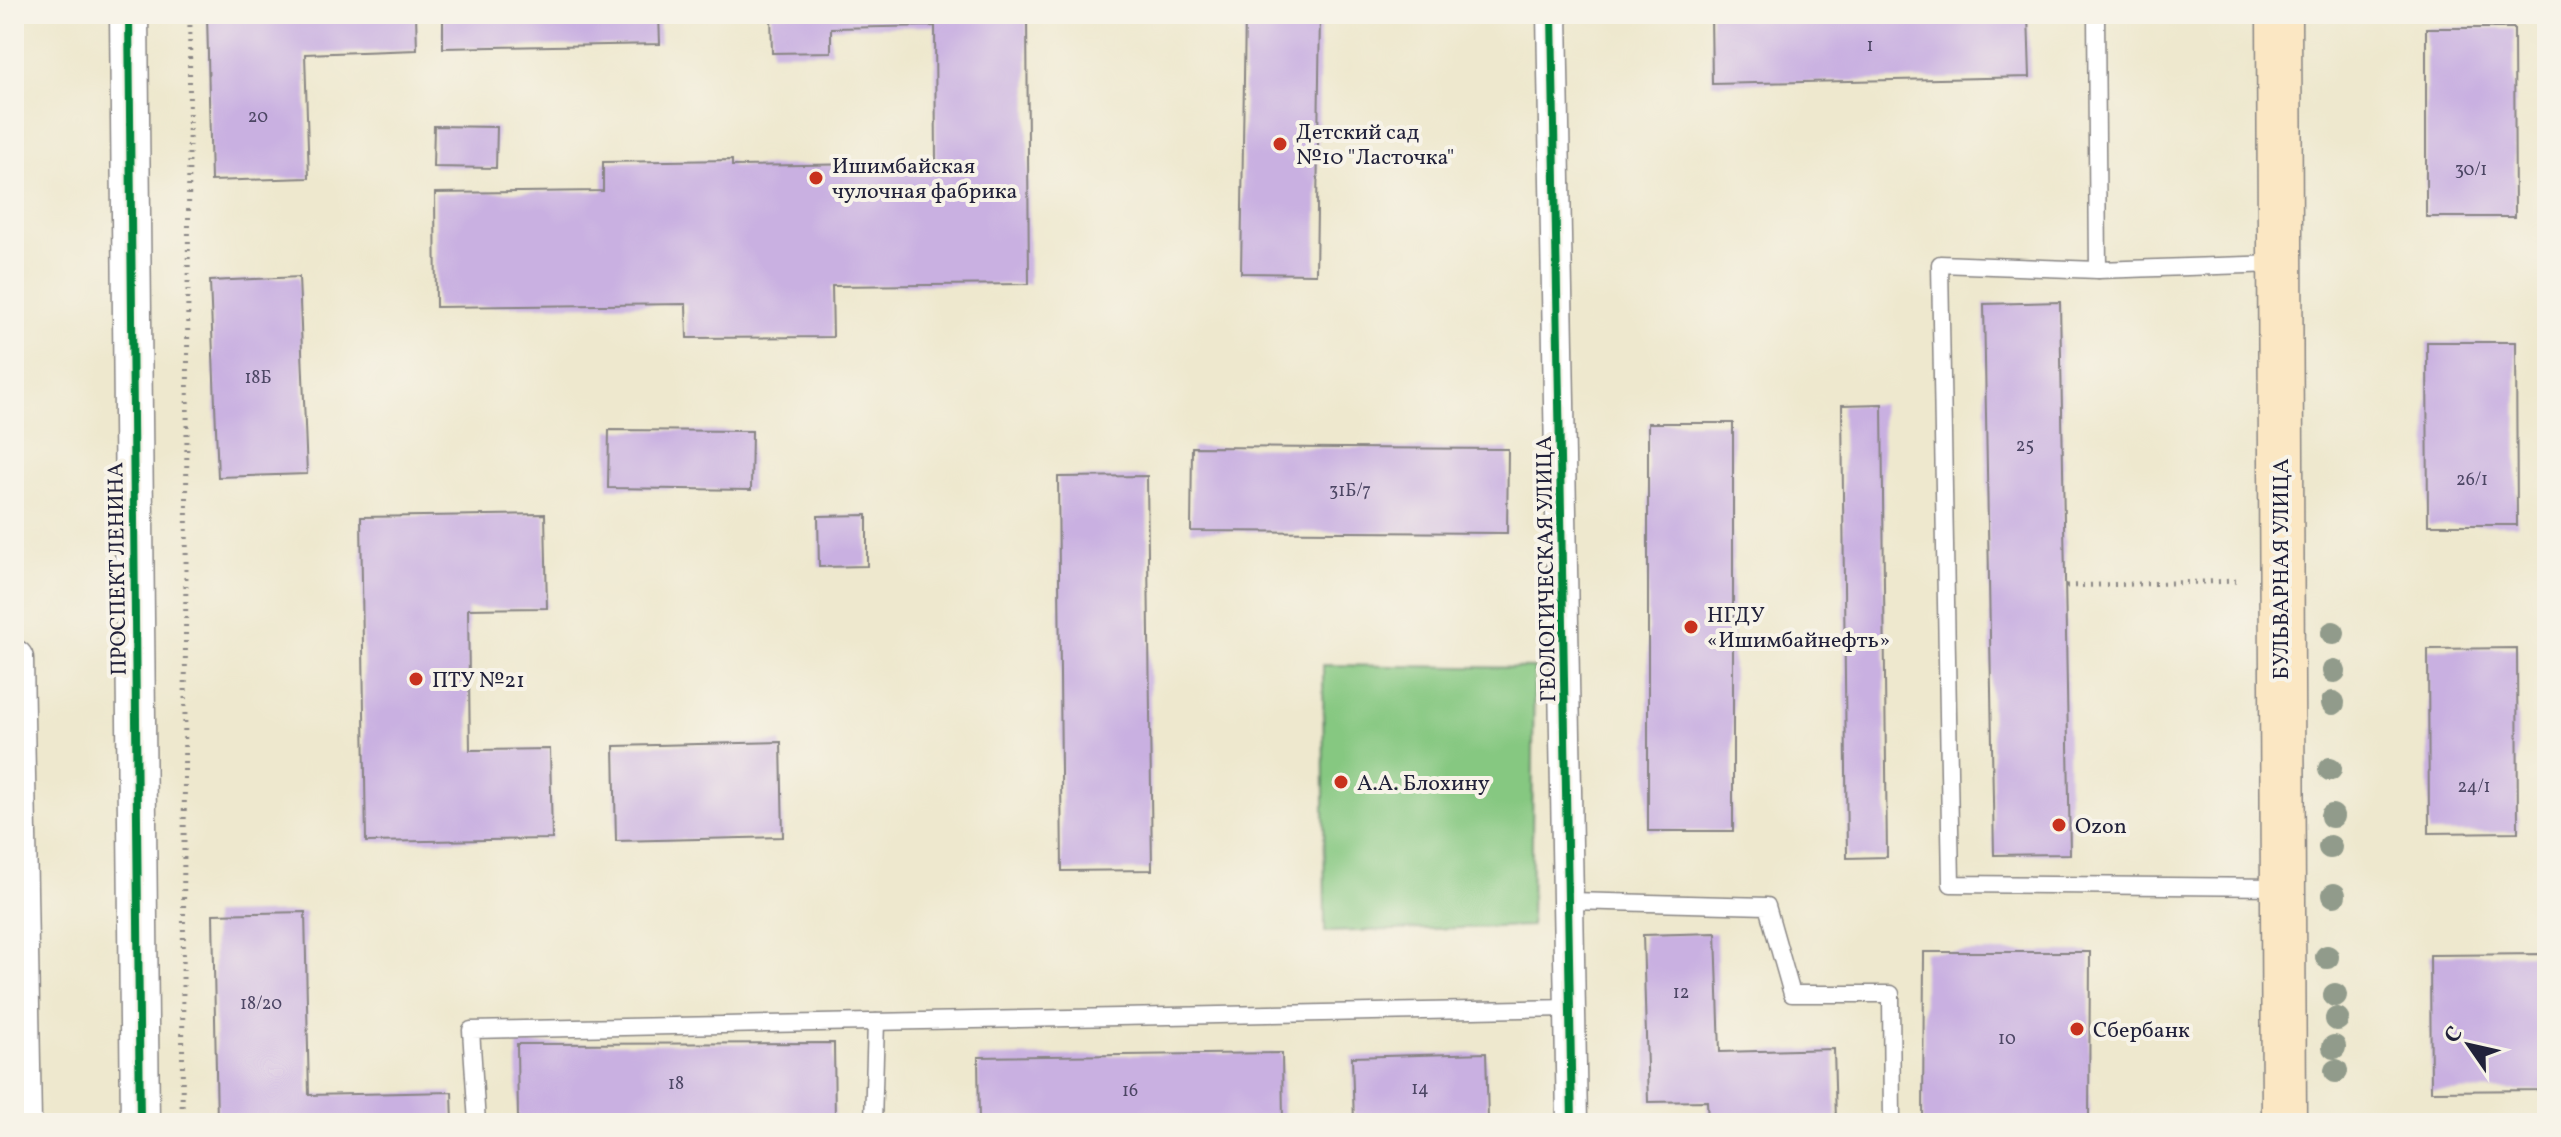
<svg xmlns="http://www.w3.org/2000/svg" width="2561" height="1137" font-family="Vollkorn,serif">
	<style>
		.green { fill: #86c881; stroke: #54755e; stroke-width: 2 }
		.building { fill: #c9b0e1 }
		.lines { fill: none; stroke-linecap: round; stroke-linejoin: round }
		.service-casing { stroke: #888584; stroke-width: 19 }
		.minor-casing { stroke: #888584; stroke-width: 33 }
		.tertiary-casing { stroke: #888584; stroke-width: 41 }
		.secondary-casing { stroke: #888584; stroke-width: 47 }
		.path { stroke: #888584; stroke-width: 5; stroke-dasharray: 2 6; stroke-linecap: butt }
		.service { stroke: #fff; stroke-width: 16 }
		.minor { stroke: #fff; stroke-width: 30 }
		.tertiary { stroke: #fff; stroke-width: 38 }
		.secondary { stroke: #fbe7c3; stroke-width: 44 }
		.cycleway-casing { stroke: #f7f3e8; stroke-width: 13 }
		.cycleway { stroke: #00873e; stroke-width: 8 }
		.tree { fill: #919b8b }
		.poi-dot { fill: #c8321e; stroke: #f7f3e8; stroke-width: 3 }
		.labels { text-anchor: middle; stroke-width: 8; stroke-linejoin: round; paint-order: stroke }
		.number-label { font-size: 18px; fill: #4c4664 }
		.poi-label { font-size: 22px; fill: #22223b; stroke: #f7f3e8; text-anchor: start }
		.street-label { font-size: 22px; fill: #22223b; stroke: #f7f3e8 }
	</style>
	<rect width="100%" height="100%" fill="#f7f3e8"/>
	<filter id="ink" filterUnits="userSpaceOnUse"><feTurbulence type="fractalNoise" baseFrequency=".0125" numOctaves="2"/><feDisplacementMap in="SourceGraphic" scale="16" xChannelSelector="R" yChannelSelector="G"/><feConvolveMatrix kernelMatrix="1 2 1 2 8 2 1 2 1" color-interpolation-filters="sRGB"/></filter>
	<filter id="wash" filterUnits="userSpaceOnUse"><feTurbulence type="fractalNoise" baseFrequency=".006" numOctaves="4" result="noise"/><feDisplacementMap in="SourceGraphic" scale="32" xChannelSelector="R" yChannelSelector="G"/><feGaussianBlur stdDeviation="1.8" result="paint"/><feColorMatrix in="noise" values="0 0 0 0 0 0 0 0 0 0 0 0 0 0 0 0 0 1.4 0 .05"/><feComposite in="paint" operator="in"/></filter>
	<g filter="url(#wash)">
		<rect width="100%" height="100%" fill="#eee8ce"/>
		<polygon class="green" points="1323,665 1534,668 1531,926 1325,932"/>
		<g id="blocks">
			<g class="building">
				<polygon points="207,14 416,14 417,50 305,54 309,178 211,181"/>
				<polygon points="443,14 659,14 660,44 443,48"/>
				<polygon points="771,14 1027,14 1029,284 832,286 833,337 687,338 686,304 436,307 435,193 603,191 603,162 732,160 732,166 936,163 935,26 831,28 831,52 772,53"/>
				<polygon points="1245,14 1320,14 1316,274 1241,273"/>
				<polygon points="1711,14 2028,14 2030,77 1712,84"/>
				<polygon points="2426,28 2514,28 2515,217 2426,217"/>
				<polygon points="434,126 497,127 496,168 433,167"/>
				<polygon points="299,277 307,474 218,477 210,281"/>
				<polygon points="2060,302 2070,854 1994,855 1984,304"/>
				<polygon points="2427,342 2516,342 2517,525 2428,525"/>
				<polygon points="1882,404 1887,857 1847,858 1842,405"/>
				<rect x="1648" y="423" width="85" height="408"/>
				<polygon points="609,430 752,431 751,490 608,488"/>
				<polygon points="1192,447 1508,449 1507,533 1191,531"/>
				<polygon points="1147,476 1152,870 1062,871 1058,477"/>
				<polygon points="545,514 547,608 468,609 470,750 550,749 552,839 366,842 361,517"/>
				<polygon points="867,515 867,566 819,567 818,516"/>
				<polygon points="2517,648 2518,832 2429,833 2428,649"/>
				<polygon points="781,742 783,837 616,841 614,746"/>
				<polygon points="305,912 309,1095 452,1092 453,1123 217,1123 213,914"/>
				<polygon points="1716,933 1720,1052 1834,1049 1836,1121 1708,1123 1707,1101 1648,1102 1643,935"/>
				<polygon points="1924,952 2090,952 2089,1123 1923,1123"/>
				<polygon points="2547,954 2547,1090 2431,1091 2430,955"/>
				<polygon points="834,1043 835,1123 518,1123 517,1044"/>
				<polygon points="1282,1053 1283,1123 979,1123 978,1057"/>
				<polygon points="1486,1053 1488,1119 1354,1123 1352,1057"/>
			</g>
		</g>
	</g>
	<g filter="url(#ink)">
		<use href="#blocks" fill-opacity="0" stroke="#888584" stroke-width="2"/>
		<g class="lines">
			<g class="service-casing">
				<g id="service">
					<polyline points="2096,14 2098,270 2277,264"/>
					<polyline points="2098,270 1940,264 1951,884 2281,887"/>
					<polyline points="1570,901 1767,906 1792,994 1891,994 1892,1123"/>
					<polyline points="477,1123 471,1030 1571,1008"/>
					<polyline points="873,1123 876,1022"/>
				</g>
			</g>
			<g class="minor-casing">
				<polyline id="minor" points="1552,14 1572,1123"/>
			</g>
			<g class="tertiary-casing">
				<g id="tertiary">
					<polyline points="129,14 140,1123"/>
					<polyline points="14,659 22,1123"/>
				</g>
			</g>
			<g class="secondary-casing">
				<polyline id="secondary" points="2279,14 2284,1123"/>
			</g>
			<g class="path">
				<polyline points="2066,586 2240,581"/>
				<polyline points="182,1123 190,14"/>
			</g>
			<use href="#service" class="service"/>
			<use href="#minor" class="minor"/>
			<use href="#tertiary" class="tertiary"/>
			<use href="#secondary" class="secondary"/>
			<g class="cycleway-casing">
				<g id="cycleway">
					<polyline points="129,14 140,1123"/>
					<polyline points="1552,14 1572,1123"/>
				</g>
			</g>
			<use href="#cycleway" class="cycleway"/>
		</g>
		<g class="tree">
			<circle cx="2333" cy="633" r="12"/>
			<circle cx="2334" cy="671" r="12"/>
			<circle cx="2333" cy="703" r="12"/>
			<circle cx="2330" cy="769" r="12"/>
			<circle cx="2332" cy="816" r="12"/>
			<circle cx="2330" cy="847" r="12"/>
			<circle cx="2334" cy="895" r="12"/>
			<circle cx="2327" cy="957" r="12"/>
			<circle cx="2335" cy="995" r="12"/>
			<circle cx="2337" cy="1019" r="12"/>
			<circle cx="2334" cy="1047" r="12"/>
			<circle cx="2336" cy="1071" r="12"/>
		</g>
	</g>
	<g class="poi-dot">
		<circle cx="1280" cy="144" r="8"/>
		<circle cx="816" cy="178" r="8"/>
		<circle cx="1691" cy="627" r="8"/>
		<circle cx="416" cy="679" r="8"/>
		<circle cx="1341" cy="782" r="8"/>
		<circle cx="2059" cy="825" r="8"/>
		<circle cx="2077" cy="1029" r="8"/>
	</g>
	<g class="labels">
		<g class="number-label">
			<text x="1870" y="51">1</text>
			<text x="258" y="122">20</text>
			<text x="2471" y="175">30/1</text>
			<text x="258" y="383">18Б</text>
			<text x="2025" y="451">25</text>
			<text x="2472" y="485">26/1</text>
			<text x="1350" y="496">31Б/7</text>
			<text x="2474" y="792">24/1</text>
			<text x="1681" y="998">12</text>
			<text x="261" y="1009">18/20</text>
			<text x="2007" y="1044">10</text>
			<text x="676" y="1089">18</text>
			<text x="1420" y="1094">14</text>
			<text x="1130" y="1096">16</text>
		</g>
		<g class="poi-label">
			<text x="1296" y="139">Детский сад<tspan x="1296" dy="25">№10 "Ласточка"</tspan></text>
			<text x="832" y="173">Ишимбайская<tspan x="832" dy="25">чулочная фабрика</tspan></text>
			<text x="1707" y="622">НГДУ<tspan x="1707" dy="25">«Ишимбайнефть»</tspan></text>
			<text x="432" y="687">ПТУ №21</text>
			<text x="1357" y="790">А.А. Блохину</text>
			<text x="2075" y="833">Ozon</text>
			<text x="2093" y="1037">Сбербанк</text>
		</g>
		<g class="street-label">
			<text transform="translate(116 569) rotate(-91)" y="8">ПРОСПЕКТ ЛЕНИНА</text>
			<text transform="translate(1545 569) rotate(-91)" y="8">ГЕОЛОГИЧЕСКАЯ УЛИЦА</text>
			<text transform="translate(2280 569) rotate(-90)" y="8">БУЛЬВАРНАЯ УЛИЦА</text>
		</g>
	</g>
	<rect width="2561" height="1137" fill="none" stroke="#f7f3e8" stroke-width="48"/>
	<g transform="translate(2469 1045) rotate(304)" stroke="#f7f3e8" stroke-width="6" paint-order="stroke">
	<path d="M0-6L14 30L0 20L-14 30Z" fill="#22223b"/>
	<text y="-12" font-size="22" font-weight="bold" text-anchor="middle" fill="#22223b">С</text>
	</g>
</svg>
